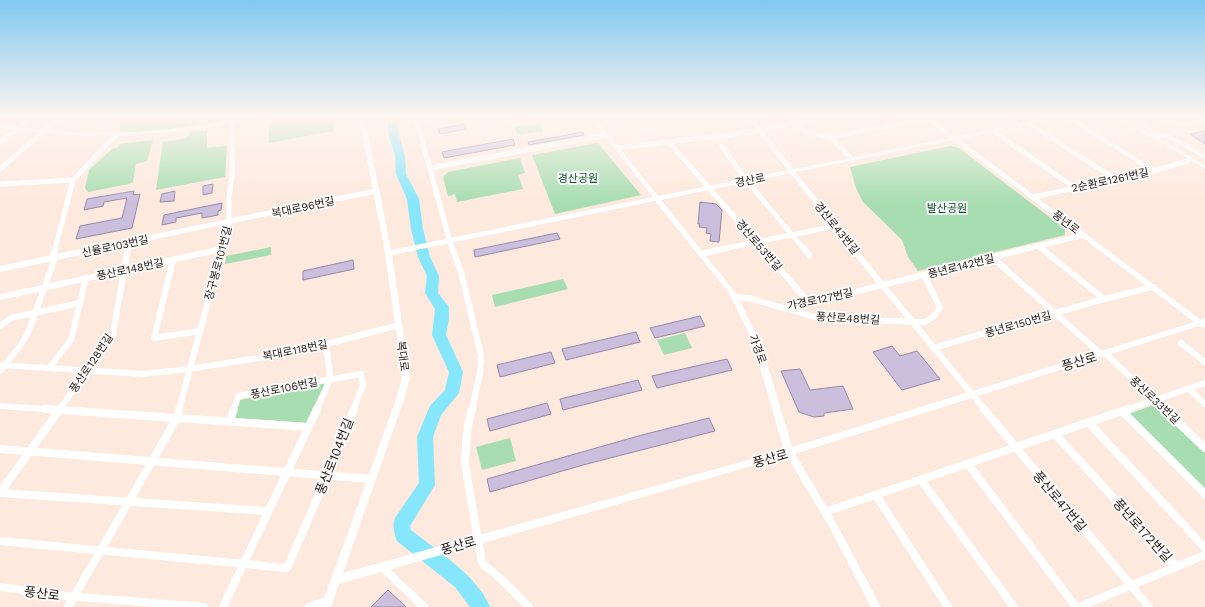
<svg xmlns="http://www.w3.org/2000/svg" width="1205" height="607" font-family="'Work Sans','Noto Sans KR',sans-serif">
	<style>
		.green { fill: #a7ddb1 }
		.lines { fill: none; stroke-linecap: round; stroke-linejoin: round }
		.river { fill: #85e6fc; fill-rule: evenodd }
		.building { fill: #ccbfde; stroke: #9689a6 }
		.minor-far2 { stroke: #fff; stroke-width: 5 }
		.minor-far1 { stroke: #fff; stroke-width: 6 }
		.minor { stroke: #fff; stroke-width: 8 }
		.tertiary { fill: #fff; fill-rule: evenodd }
		.labels { text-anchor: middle; stroke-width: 4; stroke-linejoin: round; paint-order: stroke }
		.park-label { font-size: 11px; fill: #075123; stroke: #fbfbfb }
		.street-label { font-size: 11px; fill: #221710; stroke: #fbfbfb }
		.near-street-label { font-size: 13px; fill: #221710; stroke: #fbfbfb }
	</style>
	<rect width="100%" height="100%" fill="#fde9de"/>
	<g class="green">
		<polygon points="120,118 227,118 227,120 169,129 132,132 120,131"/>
		<polygon points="294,118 333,118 334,131 269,143 269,123"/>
		<polygon points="540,123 544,131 518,135 515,127"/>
		<polygon points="207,131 207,148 227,146 225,177 156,190 163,142 187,138 190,132"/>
		<polygon points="153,140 147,161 136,164 133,182 129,184 88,192 85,188 89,170 112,149 119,147 120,144"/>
		<polygon points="598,143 641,195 555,214 532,155"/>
		<polygon points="950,146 959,148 1065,229 1065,235 918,271 908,257 902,240 863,202 856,188 850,167"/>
		<polygon points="520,158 525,173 518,175 523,189 457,202 455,194 448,196 443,177 448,172"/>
		<polygon points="271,247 271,255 225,264 226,256"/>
		<polygon points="563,279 568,289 495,307 492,295"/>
		<polygon points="685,333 692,348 664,355 657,340"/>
		<polygon points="325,383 306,423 235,418 240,400"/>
		<polygon points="1156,404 1205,452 1205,489 1129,414"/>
		<polygon points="510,438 516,461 482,470 476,447"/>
	</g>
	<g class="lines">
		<path class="river" d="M387 118H397L399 136 405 156 406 174 419 199 423 229 430 257 439 276 438 293 449 307V319L446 335 463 372 459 393 441 415 433 437 435 485 410 526 411 530C437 551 477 575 490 607H470L455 587 397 541C394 533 392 526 395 518L419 483 417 437 430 406 445 390 449 372 432 335 435 309 425 293 427 276 418 257 411 229 407 199 396 174 395 156 389 136Z"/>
	</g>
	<g class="building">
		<polygon points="465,124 466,129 440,134 438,129"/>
		<polygon points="1205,131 1205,144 1190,134"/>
		<polygon points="583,132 584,135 529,145 528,142"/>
		<polygon points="513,139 515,145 444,158 442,152"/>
		<polygon points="213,184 212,193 203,195 203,186"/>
		<polygon points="134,191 133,195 140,194 132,228 76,239 80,226 122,218 127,198 104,202 103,206 84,210 87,199"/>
		<polygon points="175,191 174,201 160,202 162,194"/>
		<polygon points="700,202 716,204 722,210 719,242 710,241 711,234 706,233 707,228 699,227 700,224 698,224"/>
		<polygon points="222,203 221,210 218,211 218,215 202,218 202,213 176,218 176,222 162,225 164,215"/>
		<polygon points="557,233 560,239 475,257 474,250"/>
		<polygon points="353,260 354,269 303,280 303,271"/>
		<polygon points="700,316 705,326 655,338 650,328"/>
		<polygon points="636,332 640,342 566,360 562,349"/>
		<polygon points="892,346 900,356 917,351 940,379 902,390 873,352"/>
		<polygon points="551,352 555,363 500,377 497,365"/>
		<polygon points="727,359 732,370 657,388 652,376"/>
		<polygon points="800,369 810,390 843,386 853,409 824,413 824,416 814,417 799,412 781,371"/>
		<polygon points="638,380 642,390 563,410 560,399"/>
		<polygon points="547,403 551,414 490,431 487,419"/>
		<polygon points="709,418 715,431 583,465 490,492 487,479 642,435"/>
		<polygon points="388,590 406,607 371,607"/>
	</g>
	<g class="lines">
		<g class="minor-far2">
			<polyline points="416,118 452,249"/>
			<polyline points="750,118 853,249"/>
			<polyline points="795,118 804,132 830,137 853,160"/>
			<polyline points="885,118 894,125"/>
			<polyline points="1009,118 1020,126"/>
			<polyline points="1069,118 1154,171"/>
			<polyline points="1167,118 1182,124 1205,120"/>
			<polyline points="416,120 426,118"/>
			<polyline points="1030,124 1115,179"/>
			<polyline points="993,131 1075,188"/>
			<polyline points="715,136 746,180 804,249"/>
			<polyline points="830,137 926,118"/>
			<polyline points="0,142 30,118"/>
			<polyline points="669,142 762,249"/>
			<polyline points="617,148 759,131 817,118"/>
			<polyline points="430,168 606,135"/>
			<polyline points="0,169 59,118"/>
			<polyline points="0,184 73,180"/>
			<polyline points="1033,197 1154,171 1187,161"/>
			<polyline points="1039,247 1042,249"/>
			<polyline points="55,249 73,180 117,134"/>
			<polyline points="94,249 376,191"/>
			<polyline points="128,249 129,243"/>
			<polyline points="220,249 222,249"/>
			<polyline points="222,249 229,222 229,198 232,176 232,123"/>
			<polyline points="723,249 835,226"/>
			<polyline points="1026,249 1084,235"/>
		</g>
		<g class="minor-far1">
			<polyline points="452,248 461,272 481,355 480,373 472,410"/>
			<polyline points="762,248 809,303"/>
			<polyline points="804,248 809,255"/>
			<polyline points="852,248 985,410"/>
			<polyline points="1041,248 1104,299"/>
			<polyline points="53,254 56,248"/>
			<polyline points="701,254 728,248"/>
			<polyline points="993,258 1101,354"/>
			<polyline points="173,260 154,338 200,331"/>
			<polyline points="0,269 99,248"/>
			<polyline points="0,297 222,249"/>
			<polyline points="735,297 749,298 787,309 1030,248"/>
			<polyline points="788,309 821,319 925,322 934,316 940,308 924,275"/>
			<polyline points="0,326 11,318 80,303"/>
			<polyline points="1181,343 1205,362"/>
			<polyline points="933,348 1104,299 1153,287"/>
			<polyline points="1105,353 1165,410"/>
			<polyline points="0,365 143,374 189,369 296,352 399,325"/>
			<polyline points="49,368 71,340 86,278"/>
			<polyline points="0,371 20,346 28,333 55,258"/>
			<polyline points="1189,389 1205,404"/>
			<polyline points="0,406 59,410"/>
			<polyline points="59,410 113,334 128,248"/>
			<polyline points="179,410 222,248"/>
			<polyline points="234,410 238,396 361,374 363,386 353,410"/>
			<polyline points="316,410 327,387 330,374 326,345"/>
			<polyline points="1125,410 1205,383"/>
		</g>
		<g class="minor">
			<polyline points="45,409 308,427"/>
			<polyline points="472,409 467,430 465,464 482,563 502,580 529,607"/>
			<polyline points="984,409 1149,607"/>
			<polyline points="1164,409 1205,448"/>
			<polyline points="1123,412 1205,494"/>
			<polyline points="230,421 234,409"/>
			<polyline points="1089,423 1205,548"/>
			<polyline points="1055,434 1176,566"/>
			<polyline points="0,449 372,479"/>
			<polyline points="968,464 1076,607"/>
			<polyline points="921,480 1014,607"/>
			<polyline points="0,493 60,409"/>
			<polyline points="0,493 267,511"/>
			<polyline points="876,495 948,607"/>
			<polyline points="825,512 1128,409"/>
			<polyline points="0,541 287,568 328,474 354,409"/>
			<polyline points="382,567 424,607"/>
			<polyline points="0,587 66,596 204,607"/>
			<polyline points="68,607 177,418 179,409"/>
			<polyline points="223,607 317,409"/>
			<polyline points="309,607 329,600"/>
			<polyline points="1079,607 1205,555"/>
		</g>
		<g class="tertiary">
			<path d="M240 118H250L229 124 187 131 122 136 72 135 0 129V125C27 128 55 131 82 132 135 134 188 130 240 118Z"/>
			<path d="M359 118H365L391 250 653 197 590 118H595L658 196 950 138 925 118H931L955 137 1046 118H1058L959 139 1201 320 1205 318V327L1203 328 1199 326 795 454 834 519 881 607H871L828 525 787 456 339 584 331 607H321L395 402 402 378 400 358 385 253ZM953 140 1194 322 792 447 761 343 735 292 661 200ZM655 201 729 293 753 343 784 450 343 573 403 402 410 378 392 255Z"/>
			<path d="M1118 118H1124L1156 136 1131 118H1137L1155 131C1168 131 1193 148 1205 155V159L1172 140 1163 137 1161 139 1205 165V169L1160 142 1143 134Z"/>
		</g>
	</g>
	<linearGradient id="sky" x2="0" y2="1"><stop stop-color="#80c8f0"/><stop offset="0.58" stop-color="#fef5f0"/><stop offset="1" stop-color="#fef5f0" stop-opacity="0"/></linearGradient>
	<rect width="1205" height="203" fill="url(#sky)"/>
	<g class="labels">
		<g class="park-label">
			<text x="578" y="182">경산공원</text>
			<text x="947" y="212">발산공원</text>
		</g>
		<g class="street-label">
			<text transform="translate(750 180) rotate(-11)" y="4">경산로</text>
			<text transform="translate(1110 180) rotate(-12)" y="4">2순환로1261번길</text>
			<text transform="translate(303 207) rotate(-12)" y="4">복대로96번길</text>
			<text transform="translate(1066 222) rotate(37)" y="4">풍년로</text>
			<text transform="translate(837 228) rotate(51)" y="4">경산로43번길</text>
			<text transform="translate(759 245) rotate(49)" y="4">경산로53번길</text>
			<text transform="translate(115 246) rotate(-12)" y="4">신율로103번길</text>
			<text transform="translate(218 263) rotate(-75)" y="4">장구봉로101번길</text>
			<text transform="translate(961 266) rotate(-14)" y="4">풍년로142번길</text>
			<text transform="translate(130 269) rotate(-12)" y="4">풍산로148번길</text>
			<text transform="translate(820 299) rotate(-12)" y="4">가경로127번길</text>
			<text transform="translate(848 318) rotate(3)" y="4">풍산로48번길</text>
			<text transform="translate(1018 324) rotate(-16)" y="4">풍년로150번길</text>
			<text transform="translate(758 349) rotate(70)" y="4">가경로</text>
			<text transform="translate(295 350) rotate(-11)" y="4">복대로118번길</text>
			<text transform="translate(403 356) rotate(83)" y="4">복대로</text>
			<text transform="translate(91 363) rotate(-56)" y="4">풍산로128번길</text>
			<text transform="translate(284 388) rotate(-11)" y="4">풍산로106번길</text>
			<text transform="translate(1155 400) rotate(43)" y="4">풍산로33번길</text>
		</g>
		<g class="near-street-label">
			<text transform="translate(1079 361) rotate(-17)" y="5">풍산로</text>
			<text transform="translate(334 456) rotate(-68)" y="5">풍산로104번길</text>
			<text transform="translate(770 458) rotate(-16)" y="5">풍산로</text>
			<text transform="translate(1060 501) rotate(50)" y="5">풍산로47번길</text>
			<text transform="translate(1143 530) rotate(48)" y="5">풍년로172번길</text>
			<text transform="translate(458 545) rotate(-16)" y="5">풍산로</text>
			<text transform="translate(42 593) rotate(7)" y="5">풍산로</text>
		</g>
	</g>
</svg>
